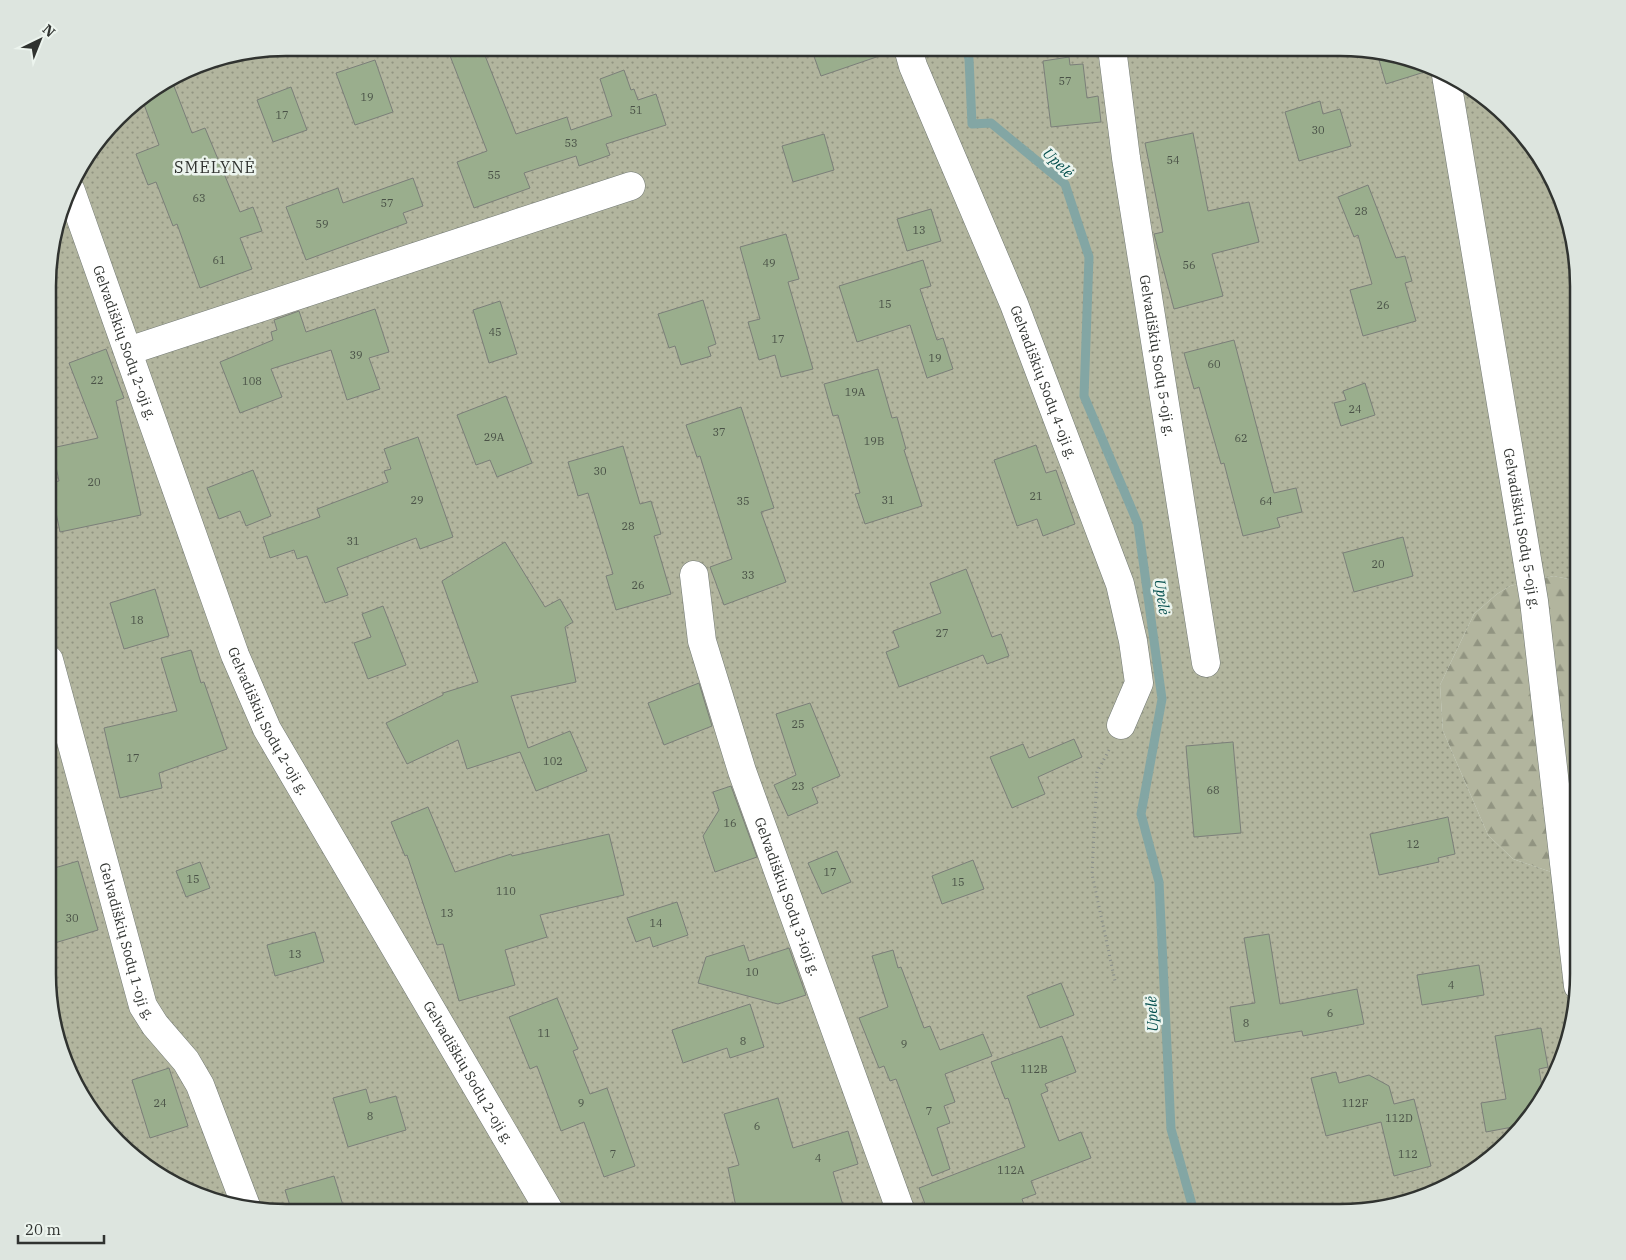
<svg xmlns="http://www.w3.org/2000/svg" width="1626" height="1260" font-family="'IBM Plex Serif',serif">
	<style>
		.forest { fill: url(#forest-firs) }
		.garden { fill: url(#garden-dots) }
		.lines { fill: none; stroke-linecap: round; stroke-linejoin: round }
		.stream { stroke: #83a6a4; stroke-width: 9 }
		.building { fill: #9aae8d; stroke: #7b7f79 }
		.minor-casing { stroke: #727974; stroke-width: 29 }
		.path { stroke: #898e8a; stroke-width: 3; stroke-dasharray: 1 4; stroke-linecap: butt }
		.minor { stroke: #fff; stroke-width: 28 }
		.labels { text-anchor: middle; stroke-width: 5; stroke-linejoin: round; paint-order: stroke }
		.number-label { font-size: 11px; fill: #4a5247 }
		.street-label { font-size: 14px; fill: #303330; stroke: #ecf4ee }
		.water-label { font-size: 15px; font-style: italic; fill: #044f4e; stroke: #ecf4ee }
		.quarter-label { font-size: 16px; letter-spacing: 1px; fill: #303330; stroke: #ecf4ee }
		.rim { fill: none; stroke: #303330; stroke-width: 2.5 }
	</style>
	<defs>
		<pattern id="forest-firs" width="22" height="20" patternUnits="userSpaceOnUse" patternTransform="scale(1.25)"><rect width="22" height="20" fill="#b2b59e"/><path d="M5 1l3.5 6h-7zM16 11l3.5 6h-7z" fill="#919481"/></pattern>
		<pattern id="garden-dots" width="8" height="8" patternUnits="userSpaceOnUse" patternTransform="scale(1.25)"><rect width="8" height="8" fill="#b2b59e"/><path d="M2 2h.1M6 6h.1" fill="none" stroke="#919481" stroke-width="1.8" stroke-linecap="round"/></pattern>
	</defs>
	<rect width="100%" height="100%" fill="#dfe7e1"/>
	<polygon class="forest" points="1554,576 1578,581 1578,881 1513,859 1488,835 1443,731 1440,685 1474,614 1497,594 1510,586"/>
	<polygon class="garden" points="286,48 1356,48 1432,66 1498,107 1560,194 1578,285 1578,581 1554,576 1510,586 1497,594 1474,614 1440,685 1443,731 1488,835 1513,859 1578,881 1578,990 1560,1066 1519,1132 1432,1194 1340,1212 270,1212 194,1194 128,1153 72,1079 48,990 50,254 79,167 129,106 209,60"/>
	<g class="lines">
		<polyline class="stream" points="966,48 969,59 972,124 991,123 1065,184 1089,257 1084,396 1138,524 1162,699 1141,814 1159,882 1171,1129 1194,1212"/>
	</g>
	<g class="building">
		<polygon points="447,48 482,48 516,134 567,117 571,130 612,116 600,79 624,70 631,90 634,89 638,100 656,94 666,125 606,144 610,155 579,166 576,156 524,173 530,188 474,208 457,162 487,151"/>
		<polygon points="811,48 891,48 891,52 821,76"/>
		<polygon points="1377,53 1432,66 1433,67 1431,70 1386,84"/>
		<polygon points="1069,57 1070,65 1083,64 1087,98 1098,96 1101,122 1051,127 1043,61"/>
		<polygon points="375,60 393,112 355,125 336,73"/>
		<polygon points="172,81 192,133 205,128 240,212 253,207 262,231 240,238 252,269 200,288 177,224 173,226 156,182 148,185 136,154 159,145 142,99"/>
		<polygon points="291,87 307,130 273,142 257,100"/>
		<polygon points="1320,101 1323,114 1340,109 1351,146 1299,161 1285,112"/>
		<polygon points="1193,133 1208,211 1249,202 1259,242 1212,254 1223,296 1174,309 1154,234 1163,232 1145,143"/>
		<polygon points="824,134 834,170 793,182 782,146"/>
		<polygon points="413,178 423,206 403,213 407,223 306,260 286,207 338,188 343,203"/>
		<polygon points="1368,185 1396,258 1405,256 1412,281 1405,283 1416,321 1363,336 1350,290 1372,284 1358,235 1354,237 1338,197"/>
		<polygon points="931,209 941,241 907,251 897,219"/>
		<polygon points="786,234 799,279 788,282 813,369 781,377 775,355 759,360 748,322 760,319 740,247"/>
		<polygon points="923,260 931,286 920,289 937,340 943,338 953,369 927,378 910,325 857,342 839,286"/>
		<polygon points="703,300 716,344 708,347 711,356 681,365 675,346 669,348 658,314"/>
		<polygon points="500,301 517,354 489,363 473,310"/>
		<polygon points="375,309 389,352 369,358 380,389 347,400 331,350 271,369 282,397 240,413 220,362 273,340 271,332 277,330 274,320 299,311 306,332"/>
		<polygon points="1234,340 1274,493 1296,488 1302,512 1277,518 1280,527 1243,536 1224,463 1221,464 1199,387 1194,389 1184,353"/>
		<polygon points="106,349 124,398 116,401 141,515 60,532 50,483 59,481 52,448 98,438 69,363"/>
		<polygon points="878,369 892,418 897,417 906,449 904,450 922,506 865,524 855,494 860,493 838,415 833,416 824,384"/>
		<polygon points="1365,383 1375,415 1341,426 1334,403 1346,400 1343,391"/>
		<polygon points="506,396 532,463 497,477 490,460 476,465 457,415"/>
		<polygon points="741,407 774,508 761,512 786,582 724,605 710,567 732,559 700,456 697,457 686,425"/>
		<polygon points="418,437 453,537 420,549 416,538 337,568 348,595 325,603 307,556 297,559 294,550 270,558 263,537 320,517 317,509 388,482 384,471 391,469 384,449"/>
		<polygon points="1036,445 1046,473 1056,470 1075,524 1043,536 1037,519 1017,526 994,460"/>
		<polygon points="623,446 640,504 651,501 661,534 654,536 671,594 616,610 606,576 613,574 588,493 578,496 568,462"/>
		<polygon points="253,470 271,516 246,526 240,511 219,519 207,488"/>
		<polygon points="1403,537 1413,576 1354,592 1343,553"/>
		<polygon points="505,542 545,607 560,599 573,622 565,627 576,682 511,696 528,748 570,731 587,771 536,791 520,752 467,769 458,740 407,764 386,723 443,695 443,693 478,682 442,581"/>
		<polygon points="966,569 992,637 1001,634 1009,656 987,664 983,655 899,687 886,652 899,647 893,631 941,613 930,583"/>
		<polygon points="155,589 169,636 124,649 110,603"/>
		<polygon points="383,606 406,665 368,679 354,643 371,637 362,614"/>
		<polygon points="191,650 201,683 204,682 227,749 159,773 162,788 120,798 104,728 177,711 161,658"/>
		<polygon points="699,683 712,726 664,745 648,703"/>
		<polygon points="810,703 840,776 812,788 818,803 788,816 774,785 796,775 776,714"/>
		<polygon points="1074,739 1082,757 1038,777 1045,794 1012,808 990,757 1023,744 1029,758"/>
		<polygon points="1233,742 1241,833 1194,837 1186,746"/>
		<polygon points="731,786 757,857 715,872 703,836 719,810 713,792"/>
		<polygon points="428,807 455,872 511,854 512,856 609,834 624,895 540,915 547,937 505,950 515,985 459,1001 443,944 437,945 407,855 405,856 391,822"/>
		<polygon points="1448,817 1455,854 1438,858 1439,862 1379,875 1370,834"/>
		<polygon points="837,851 851,882 822,894 808,863"/>
		<polygon points="973,860 984,889 942,904 932,876"/>
		<polygon points="78,861 98,930 48,945 48,870"/>
		<polygon points="200,862 210,888 186,897 176,871"/>
		<polygon points="677,902 688,935 653,947 650,937 636,942 627,918"/>
		<polygon points="315,932 324,962 275,976 267,945"/>
		<polygon points="1269,934 1280,1004 1357,989 1364,1024 1303,1036 1302,1031 1235,1042 1230,1007 1255,1003 1244,938"/>
		<polygon points="744,945 749,961 789,948 806,995 778,1004 698,983 706,957"/>
		<polygon points="893,950 898,968 901,967 924,1028 930,1026 940,1050 983,1034 992,1056 945,1074 955,1102 944,1106 950,1123 937,1128 950,1169 932,1176 896,1079 890,1081 884,1066 879,1068 859,1018 888,1007 872,956"/>
		<polygon points="1479,965 1484,995 1422,1005 1417,975"/>
		<polygon points="1061,983 1074,1015 1040,1028 1027,996"/>
		<polygon points="557,998 578,1049 573,1051 590,1094 607,1088 635,1166 604,1177 584,1122 561,1131 537,1066 530,1069 509,1017"/>
		<polygon points="750,1004 764,1047 730,1058 727,1048 683,1063 672,1030"/>
		<polygon points="1541,1028 1548,1067 1539,1069 1543,1093 1523,1125 1486,1132 1481,1103 1506,1099 1495,1036"/>
		<polygon points="1062,1036 1076,1072 1045,1084 1048,1091 1041,1094 1059,1141 1081,1132 1091,1158 1031,1181 1036,1194 1022,1199 1024,1205 1005,1212 928,1212 919,1188 1025,1147 1008,1098 1005,1099 991,1062"/>
		<polygon points="169,1068 188,1126 150,1138 132,1080"/>
		<polygon points="1336,1072 1339,1083 1369,1075 1389,1086 1394,1104 1414,1099 1431,1166 1394,1176 1381,1122 1326,1136 1311,1078"/>
		<polygon points="366,1089 370,1103 396,1096 406,1130 348,1147 333,1098"/>
		<polygon points="778,1098 793,1148 848,1131 858,1164 833,1172 845,1212 737,1212 728,1168 739,1165 724,1114"/>
		<polygon points="334,1176 345,1212 292,1212 285,1190"/>
	</g>
	<g class="lines">
		<g class="minor-casing">
			<g id="minor">
				<path id="s1" d="M908 48 913 66 1014 304 1120 584 1133 641 1139 683 1121 725"/>
				<path id="s2" d="M1112 48 1126 158 1206 663"/>
				<path id="s3" d="M1446 75 1534 601 1578 986"/>
				<path id="s4" d="M71 191 235 655 267 729 550 1212"/>
				<polyline points="128,351 631,186"/>
				<path id="s5" d="M694 575 702 641 742 771 901 1212"/>
				<path id="s6" d="M49 660 143 1006 155 1025 186 1061 200 1085 246 1206"/>
			</g>
		</g>
		<g class="path">
			<polyline points="1109,750 1097,772 1092,874 1115,981"/>
			<polyline points="1167,1207 1168,1212"/>
		</g>
		<use href="#minor" class="minor"/>
	</g>
	<g class="labels">
		<g class="number-label">
			<text x="1065" y="85">57</text>
			<text x="367" y="101">19</text>
			<text x="636" y="114">51</text>
			<text x="282" y="119">17</text>
			<text x="1318" y="134">30</text>
			<text x="571" y="147">53</text>
			<text x="1173" y="164">54</text>
			<text x="494" y="179">55</text>
			<text x="199" y="202">63</text>
			<text x="387" y="207">57</text>
			<text x="1361" y="215">28</text>
			<text x="322" y="228">59</text>
			<text x="919" y="234">13</text>
			<text x="219" y="264">61</text>
			<text x="769" y="267">49</text>
			<text x="1189" y="269">56</text>
			<text x="885" y="308">15</text>
			<text x="1383" y="309">26</text>
			<text x="495" y="336">45</text>
			<text x="778" y="343">17</text>
			<text x="356" y="359">39</text>
			<text x="935" y="362">19</text>
			<text x="1214" y="368">60</text>
			<text x="97" y="384">22</text>
			<text x="252" y="385">108</text>
			<text x="855" y="396">19A</text>
			<text x="1355" y="413">24</text>
			<text x="719" y="436">37</text>
			<text x="494" y="441">29A</text>
			<text x="1241" y="442">62</text>
			<text x="874" y="445">19B</text>
			<text x="600" y="475">30</text>
			<text x="94" y="486">20</text>
			<text x="1036" y="500">21</text>
			<text x="417" y="504">29</text>
			<text x="888" y="504">31</text>
			<text x="743" y="505">35</text>
			<text x="1266" y="505">64</text>
			<text x="628" y="530">28</text>
			<text x="353" y="545">31</text>
			<text x="1378" y="568">20</text>
			<text x="748" y="579">33</text>
			<text x="638" y="589">26</text>
			<text x="137" y="624">18</text>
			<text x="942" y="637">27</text>
			<text x="798" y="728">25</text>
			<text x="133" y="762">17</text>
			<text x="553" y="765">102</text>
			<text x="798" y="790">23</text>
			<text x="1213" y="794">68</text>
			<text x="730" y="827">16</text>
			<text x="1413" y="848">12</text>
			<text x="830" y="876">17</text>
			<text x="193" y="883">15</text>
			<text x="958" y="886">15</text>
			<text x="506" y="895">110</text>
			<text x="447" y="917">13</text>
			<text x="72" y="922">30</text>
			<text x="656" y="927">14</text>
			<text x="295" y="958">13</text>
			<text x="752" y="976">10</text>
			<text x="1451" y="989">4</text>
			<text x="1330" y="1017">6</text>
			<text x="1246" y="1027">8</text>
			<text x="544" y="1037">11</text>
			<text x="743" y="1045">8</text>
			<text x="904" y="1048">9</text>
			<text x="1034" y="1073">112B</text>
			<text x="160" y="1107">24</text>
			<text x="581" y="1107">9</text>
			<text x="1355" y="1107">112F</text>
			<text x="929" y="1115">7</text>
			<text x="370" y="1120">8</text>
			<text x="1399" y="1122">112D</text>
			<text x="757" y="1130">6</text>
			<text x="613" y="1158">7</text>
			<text x="1408" y="1158">112</text>
			<text x="818" y="1162">4</text>
			<text x="1011" y="1174">112A</text>
		</g>
		<g class="street-label">
			<text dy="5" stroke="none"><textPath href="#s4" startOffset="161">Gelvadiškių Sodų 2-oji g.</textPath></text>
			<text dy="5" stroke="none"><textPath href="#s2" startOffset="311">Gelvadiškių Sodų 5-oji g.</textPath></text>
			<text dy="5" stroke="none"><textPath href="#s1" startOffset="361">Gelvadiškių Sodų 4-oji g.</textPath></text>
			<text dy="5" stroke="none"><textPath href="#s3" startOffset="460">Gelvadiškių Sodų 5-oji g.</textPath></text>
			<text dy="5" stroke="none"><textPath href="#s4" startOffset="566">Gelvadiškių Sodų 2-oji g.</textPath></text>
			<text dy="5" stroke="none"><textPath href="#s5" startOffset="336">Gelvadiškių Sodų 3-ioji g.</textPath></text>
			<text dy="5" stroke="none"><textPath href="#s6" startOffset="292">Gelvadiškių Sodų 1-oji g.</textPath></text>
			<text dy="5" stroke="none"><textPath href="#s4" startOffset="971">Gelvadiškių Sodų 2-oji g.</textPath></text>
		</g>
		<g class="water-label">
			<text transform="translate(1058 163) rotate(44)" y="5">Upelė</text>
			<text transform="translate(1162 597) rotate(82)" y="5">Upelė</text>
			<text transform="translate(1152 1014) rotate(-93)" y="5">Upelė</text>
		</g>
		<g class="quarter-label">
			<text x="215" y="173">SMĖLYNĖ</text>
		</g>
	</g>
	<path d="M0 0H1626V1260H0ZM286 56H1340A230 230 0 0 1 1570 286V974A230 230 0 0 1 1340 1204H286A230 230 0 0 1 56 974V286A230 230 0 0 1 286 56Z" fill="#dde5df" fill-rule="evenodd"/>
	<path class="rim" d="M286 56H1340A230 230 0 0 1 1570 286V974A230 230 0 0 1 1340 1204H286A230 230 0 0 1 56 974V286A230 230 0 0 1 286 56Z"/>
	<g transform="translate(40 40) rotate(43)" stroke="#ecf4ee" stroke-width="4" paint-order="stroke">
	<path d="M0-4L9 19L0 12L-9 19Z" fill="#303330"/>
	<text y="-8" font-size="14" font-weight="bold" text-anchor="middle" fill="#303330">N</text>
	</g>
	<path d="M18 1235v8h86v-8" fill="none" stroke="#303330" stroke-width="2.5"/>
	<text x="25" y="1235" font-size="15" fill="#303330" stroke="#ecf4ee" stroke-width="4" paint-order="stroke">20 m</text>
</svg>
